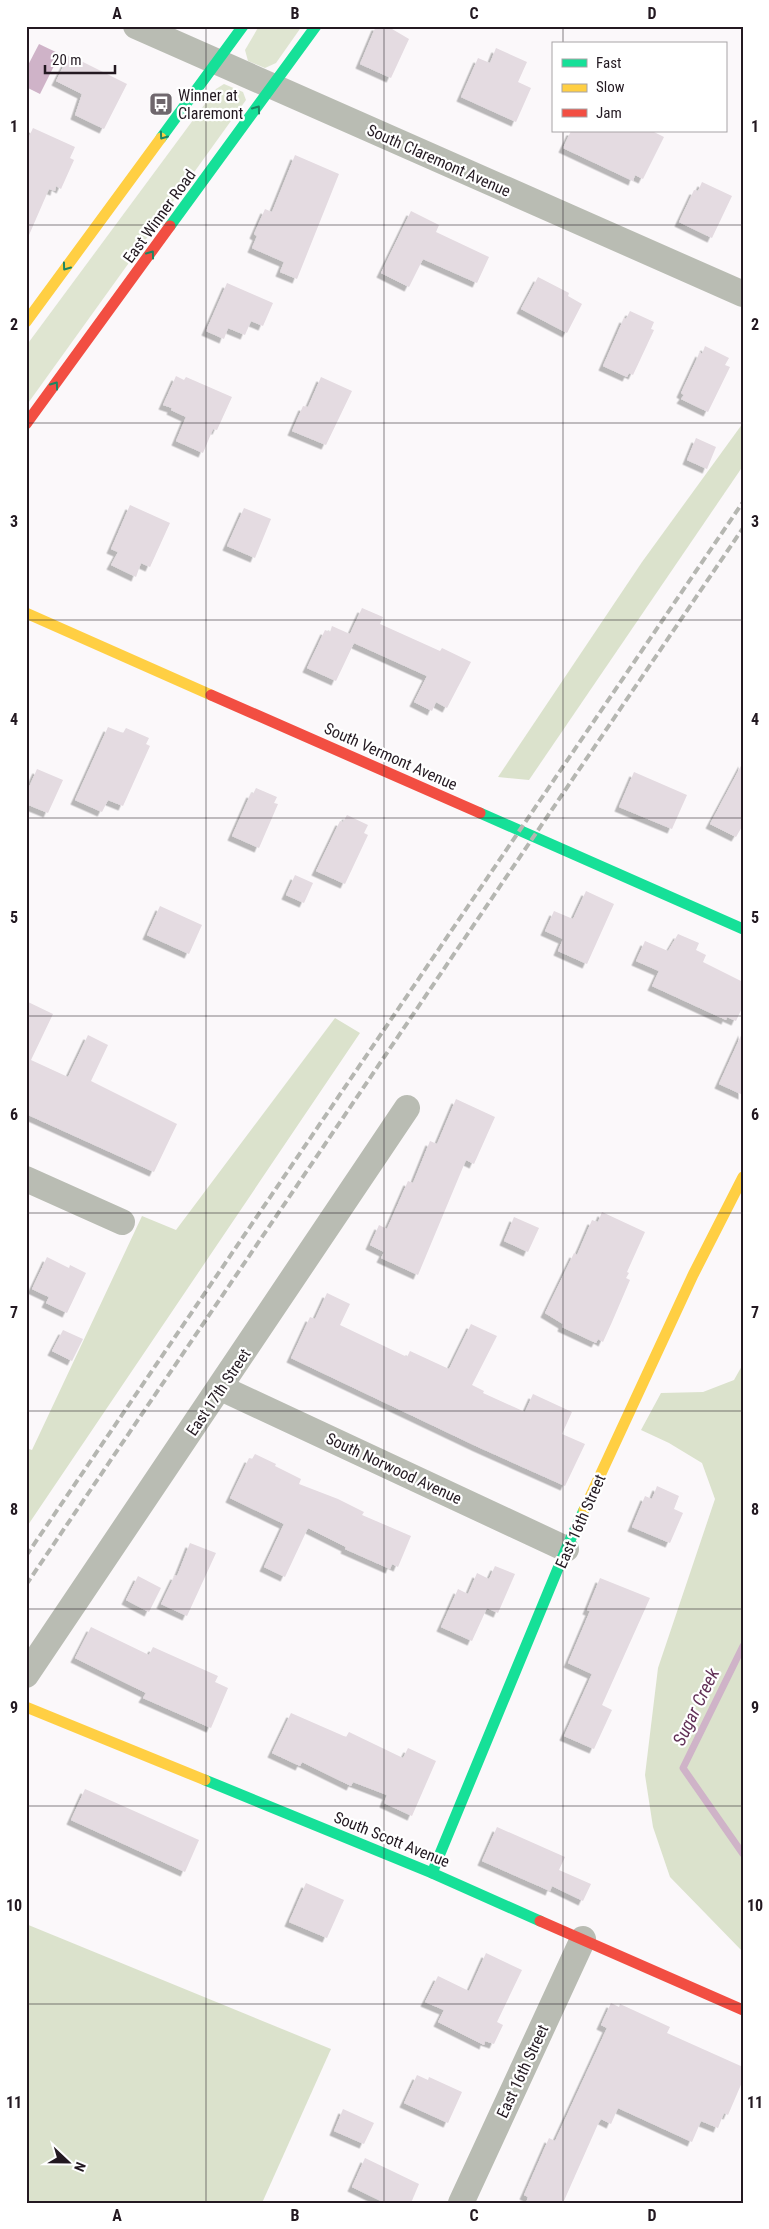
<svg xmlns="http://www.w3.org/2000/svg" width="769" height="2229" font-family="'Roboto Condensed',sans-serif">
	<style>
		.green { fill: #dfe5d1 }
		.forest { fill: #dbe2cc }
		.water { fill: #cfb3c8 }
		.lines { fill: none; stroke-linecap: round; stroke-linejoin: round }
		.stream { stroke: #cfb3c8; stroke-width: 7 }
		.building { fill: #e4dbe1; filter: url(#shadow) }
		.street { stroke: #b9bcb3; stroke-width: 26 }
		.fast { stroke: #16e098; stroke-width: 11 }
		.slow { stroke: #ffcf43; stroke-width: 11 }
		.jam { stroke: #f24e42; stroke-width: 11 }
		.rail { stroke: #b5b6b1; stroke-width: 4; stroke-dasharray: 8 4; stroke-linecap: butt }
		.oneway { stroke: #1c8662 }
		.grid { fill: none; stroke: #231921; stroke-width: 1; stroke-opacity: 0.55 }
		.labels { text-anchor: middle; stroke-width: 4.5; stroke-linejoin: round; paint-order: stroke }
		.poi-label { font-size: 16px; fill: #231921; stroke: #fff; text-anchor: start }
		.street-label { font-size: 16px; fill: #231921; stroke: #fff }
		.water-label { font-size: 18px; font-style: italic; fill: #623157; stroke: #fff }
		.neatline { fill: none; stroke: #231921; stroke-width: 2 }
		.grid-label { font-size: 16px; text-anchor: middle; font-weight: bold; fill: #231921 }
	</style>
	<defs>
		<filter id="shadow"><feDropShadow dx="-4.5" dy="4.5" stdDeviation="0" flood-color="#0004"/></filter>
	</defs>
	<rect width="100%" height="100%" fill="#fbf8fa"/>
	<g class="green">
		<polygon points="259,26 302,26 276,63 265,68 248,61 245,50"/>
		<polygon points="224,84 243,92 246,100 26,406 26,346 216,89"/>
	</g>
	<g class="forest">
		<polygon points="743,423 743,466 529,780 498,777 642,562"/>
		<polygon points="335,1018 360,1033 26,1528 26,1448 32,1450 142,1216 176,1230"/>
		<polygon points="743,1364 743,1952 670,1877 653,1827 645,1775 658,1668 715,1499 702,1463 669,1443 641,1430 661,1393 703,1392 734,1380"/>
		<polygon points="26,1924 331,2049 262,2203 26,2203"/>
	</g>
	<polygon class="water" points="39,44 60,54 40,94 26,87 26,69"/>
	<g class="lines">
		<polyline class="stream" points="743,1646 683,1768 743,1854"/>
	</g>
	<g class="building">
		<polygon points="376,26 387,26 409,39 391,78 360,64"/>
		<polygon points="496,48 527,62 518,82 531,88 516,122 461,97 478,58 490,63"/>
		<polygon points="69,55 127,84 104,129 75,115 82,94 56,81"/>
		<polygon points="33,128 75,147 70,158 74,160 61,189 56,186 55,191 49,189 26,242 26,143"/>
		<polygon points="571,131 652,131 664,137 643,179 635,175 633,181 563,148"/>
		<polygon points="295,155 339,174 297,279 280,272 284,262 252,248 257,236 254,234 265,209 272,212"/>
		<polygon points="702,182 732,196 712,238 679,222 694,190 698,191"/>
		<polygon points="411,211 439,225 436,232 489,257 477,283 423,259 409,287 381,273"/>
		<polygon points="538,277 569,293 568,296 582,304 567,333 521,309"/>
		<polygon points="227,283 273,303 263,326 251,321 245,335 228,328 224,339 206,331"/>
		<polygon points="630,311 654,322 651,329 654,330 633,375 629,373 627,377 603,366 624,318 626,319"/>
		<polygon points="705,346 729,358 725,365 730,367 708,412 681,399 684,395 681,393 700,352 702,354"/>
		<polygon points="176,376 184,380 186,377 232,397 217,430 213,429 203,453 176,441 186,417 171,410 172,408 163,405"/>
		<polygon points="321,377 352,391 326,445 292,431 303,406 308,407"/>
		<polygon points="696,438 716,447 707,469 687,460"/>
		<polygon points="130,505 170,523 150,567 141,563 136,577 111,565 118,552 111,549"/>
		<polygon points="244,508 271,519 255,558 227,546"/>
		<polygon points="362,608 383,617 380,624 440,651 442,648 471,662 447,708 436,702 432,711 414,702 427,676 354,643 336,681 307,668 325,630 330,632 332,626 350,634"/>
		<polygon points="108,727 123,733 126,728 149,738 146,744 150,746 123,806 108,800 102,812 75,800"/>
		<polygon points="743,762 743,825 736,837 710,824"/>
		<polygon points="37,769 63,780 48,813 26,804 26,794"/>
		<polygon points="634,772 687,795 672,829 619,807"/>
		<polygon points="256,788 277,797 274,803 278,804 259,848 232,836 251,793 253,794"/>
		<polygon points="347,815 368,825 364,833 368,835 345,884 316,871 340,821 343,822"/>
		<polygon points="295,875 313,883 304,903 286,895"/>
		<polygon points="586,891 614,904 587,964 558,951 563,939 545,931 554,911 573,919"/>
		<polygon points="160,906 202,925 189,954 147,935"/>
		<polygon points="678,934 699,943 696,950 706,955 703,962 743,982 743,1006 736,1021 727,1017 726,1020 652,986 659,971 636,961 645,941 668,951"/>
		<polygon points="26,1001 53,1014 31,1060 68,1077 88,1035 108,1045 91,1081 177,1124 154,1172 26,1114"/>
		<polygon points="743,1031 743,1095 719,1084"/>
		<polygon points="456,1099 495,1117 474,1164 466,1160 418,1275 381,1258 384,1252 370,1245 379,1225 387,1229 408,1181 413,1183 430,1141 437,1144"/>
		<polygon points="602,1212 645,1232 627,1272 629,1273 626,1278 630,1280 612,1322 603,1342 598,1339 596,1343 562,1327 563,1324 545,1313 574,1253 577,1255 592,1220 598,1222"/>
		<polygon points="514,1217 539,1228 528,1252 504,1241"/>
		<polygon points="47,1257 69,1268 70,1265 86,1273 67,1313 46,1303 49,1297 32,1289"/>
		<polygon points="327,1293 350,1304 340,1325 407,1357 410,1351 449,1369 471,1324 497,1336 472,1385 484,1391 483,1393 525,1412 533,1394 572,1412 562,1434 585,1444 565,1486 478,1447 291,1358 310,1317 315,1319"/>
		<polygon points="63,1330 83,1339 72,1361 52,1351"/>
		<polygon points="255,1454 276,1464 275,1466 301,1479 299,1484 338,1499 364,1512 362,1515 411,1536 398,1567 392,1564 390,1569 345,1549 346,1547 308,1528 285,1577 264,1567 284,1524 230,1498 249,1458 252,1459"/>
		<polygon points="657,1486 679,1496 674,1509 683,1513 670,1543 632,1527 645,1496 652,1499"/>
		<polygon points="190,1543 216,1553 187,1616 161,1604 175,1575 177,1576"/>
		<polygon points="495,1566 515,1574 498,1613 487,1608 472,1641 441,1627 458,1589 468,1594 477,1573 489,1579"/>
		<polygon points="138,1576 161,1588 149,1612 126,1600"/>
		<polygon points="600,1578 650,1598 602,1705 612,1710 594,1749 564,1736 592,1674 568,1663 590,1611 587,1610"/>
		<polygon points="91,1627 149,1655 153,1647 218,1676 215,1682 228,1688 211,1728 143,1698 146,1693 75,1658"/>
		<polygon points="291,1713 346,1737 349,1732 403,1758 408,1748 436,1761 412,1816 384,1803 387,1795 353,1782 351,1786 302,1762 300,1766 272,1753"/>
		<polygon points="85,1789 199,1840 185,1872 71,1820"/>
		<polygon points="497,1827 565,1857 559,1870 591,1884 583,1901 552,1886 550,1891 482,1861"/>
		<polygon points="306,1883 344,1900 327,1938 289,1922"/>
		<polygon points="486,1953 522,1970 497,2022 503,2025 494,2044 485,2041 484,2045 438,2022 444,2010 425,2002 438,1976 469,1991"/>
		<polygon points="611,2003 619,2007 620,2004 670,2027 667,2033 743,2067 743,2080 728,2115 724,2113 718,2128 701,2121 692,2142 618,2108 611,2124 601,2119 598,2124 563,2203 526,2203 528,2197 524,2195 549,2138 555,2141 607,2028 601,2025"/>
		<polygon points="417,2075 428,2080 429,2077 462,2092 448,2123 404,2103"/>
		<polygon points="343,2109 374,2123 364,2144 334,2131"/>
		<polygon points="365,2158 419,2184 411,2203 385,2203 352,2187"/>
	</g>
	<g class="lines">
		<g class="street">
			<polyline points="136,26 743,294"/>
			<polyline points="26,1179 122,1222"/>
			<polyline points="221,1388 566,1549"/>
			<polyline points="26,1675 407,1108"/>
			<polyline points="461,2203 583,1939"/>
		</g>
		<g class="fast">
			<polyline points="161,138 243,26"/>
			<polyline points="170,226 316,26"/>
			<polyline points="480,813 743,929"/>
			<polyline points="205,1780 432,1873 540,1921"/>
			<polyline points="432,1873 566,1549 584,1510"/>
		</g>
		<g class="slow">
			<polyline points="26,322 161,138"/>
			<polyline points="26,613 211,695"/>
			<polyline points="584,1510 693,1275 743,1177"/>
			<polyline points="26,1707 205,1780"/>
		</g>
		<g class="jam">
			<polyline points="26,424 170,226"/>
			<polyline points="211,695 480,813"/>
			<polyline points="540,1921 743,2010"/>
		</g>
		<g class="rail">
			<polyline points="26,1556 743,502"/>
			<polyline points="26,1585 743,528"/>
		</g>
	</g>
	<defs><path id="oneway-chevron" d="M-2-3.5L2.5 0L-2 3.5" fill="none" stroke-width="1.6" stroke-linecap="round" stroke-linejoin="round" transform="scale(1.25)"/></defs>
	<g class="oneway">
		<use href="#oneway-chevron" transform="translate(257 109) rotate(-54)"/>
		<use href="#oneway-chevron" transform="translate(163 136) rotate(126)"/>
		<use href="#oneway-chevron" transform="translate(151 254) rotate(-54)"/>
		<use href="#oneway-chevron" transform="translate(66 267) rotate(126)"/>
		<use href="#oneway-chevron" transform="translate(55 385) rotate(-54)"/>
	</g>
	<path class="grid" d="M206 26V2203M384 26V2203M563 26V44M563 131V2203M26 225H743M26 423H743M26 620H743M26 818H743M26 1016H743M26 1213H743M26 1411H743M26 1609H743M26 1806H743M26 2004H743"/>
	<defs>
		<g id="bus-square" transform="scale(1.25)"><rect x="-9" y="-9" width="18" height="18" rx="4" fill="#6f676d" stroke="#fff"/><path d="M-5-6H5V4H4V6H2V4H-2V6H-4V4H-5ZM-3.5-4V0h7V-4ZM-3.5 1.2v1.5H-2V1.2ZM2 1.2v1.5H3.5V1.2Z" fill="#fff"/></g>
	</defs>
	<g fill-rule="evenodd">
		<use href="#bus-square" x="161" y="104"/>
	</g>
	<g class="labels">
		<g class="poi-label">
			<text x="178" y="101">Winner at<tspan x="178" dy="18">Claremont</tspan></text>
		</g>
		<g class="street-label">
			<text transform="translate(439 160) rotate(24)" y="6">South Claremont Avenue</text>
			<text transform="translate(159 216) rotate(-54)" y="6">East Winner Road</text>
			<text transform="translate(391 756) rotate(24)" y="6">South Vermont Avenue</text>
			<text transform="translate(218 1392) rotate(-56)" y="6">East 17th Street</text>
			<text transform="translate(394 1468) rotate(25)" y="6">South Norwood Avenue</text>
			<text transform="translate(580 1521) rotate(-66)" y="6">East 16th Street</text>
			<text transform="translate(392 1839) rotate(22)" y="6">South Scott Avenue</text>
			<text transform="translate(522 2071) rotate(-65)" y="6">East 16th Street</text>
		</g>
		<g class="water-label">
			<text transform="translate(696 1707) rotate(-64)" y="6">Sugar Creek</text>
		</g>
	</g>
	<rect width="769" height="2229" fill="none" stroke="#ffffff" stroke-width="55"/>
	<rect x="552" y="42" width="175" height="90" fill="#ffffff" stroke="#a7a3a6"/>
	<rect x="562" y="59" width="25" height="8" fill="#16e098" stroke="#a7a3a6"/>
	<text x="596" y="68" font-size="15" fill="#231921">Fast</text>
	<rect x="562" y="84" width="25" height="8" fill="#ffcf43" stroke="#a7a3a6"/>
	<text x="596" y="92" font-size="15" fill="#231921">Slow</text>
	<rect x="562" y="109" width="25" height="8" fill="#f24e42" stroke="#a7a3a6"/>
	<text x="596" y="118" font-size="15" fill="#231921">Jam</text>
	<g transform="translate(68 2162) rotate(112)" stroke="#ffffff" stroke-width="4" paint-order="stroke">
	<path d="M0-4L9 19L0 12L-9 19Z" fill="#231921"/>
	<text y="-8" font-size="14" font-weight="bold" text-anchor="middle" fill="#231921">N</text>
	</g>
	<path d="M45 65v8h70v-8" fill="none" stroke="#231921" stroke-width="2.5"/>
	<text x="52" y="65" font-size="15" fill="#231921" stroke="#ffffff" stroke-width="4" paint-order="stroke">20 m</text>
	<rect x="28" y="28" width="714" height="2174" class="neatline"/>
	<g class="grid-label">
		<text x="117" y="19">A</text>
		<text x="295" y="19">B</text>
		<text x="474" y="19">C</text>
		<text x="652" y="19">D</text>
		<text x="14" y="132">1</text>
		<text x="755" y="132">1</text>
		<text x="14" y="330">2</text>
		<text x="755" y="330">2</text>
		<text x="14" y="527">3</text>
		<text x="755" y="527">3</text>
		<text x="14" y="725">4</text>
		<text x="755" y="725">4</text>
		<text x="14" y="923">5</text>
		<text x="755" y="923">5</text>
		<text x="14" y="1120">6</text>
		<text x="755" y="1120">6</text>
		<text x="14" y="1318">7</text>
		<text x="755" y="1318">7</text>
		<text x="14" y="1515">8</text>
		<text x="755" y="1515">8</text>
		<text x="14" y="1713">9</text>
		<text x="755" y="1713">9</text>
		<text x="14" y="1911">10</text>
		<text x="755" y="1911">10</text>
		<text x="14" y="2108">11</text>
		<text x="755" y="2108">11</text>
		<text x="117" y="2221">A</text>
		<text x="295" y="2221">B</text>
		<text x="474" y="2221">C</text>
		<text x="652" y="2221">D</text>
	</g>
</svg>
